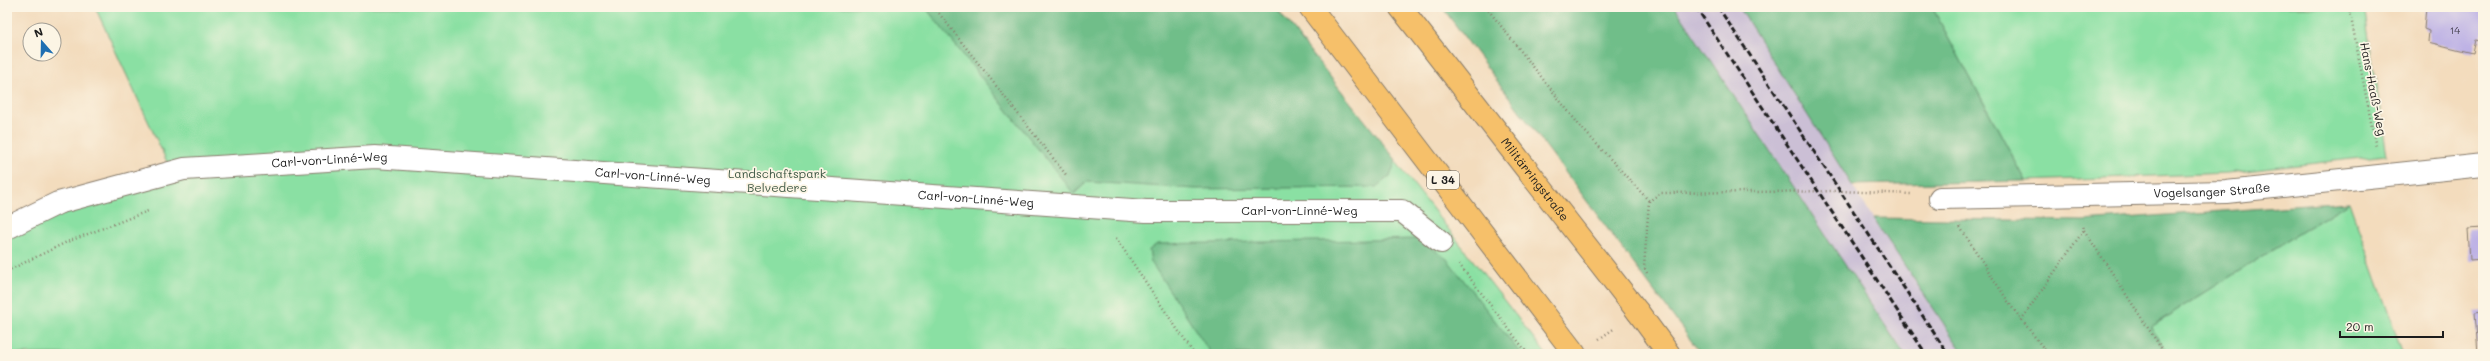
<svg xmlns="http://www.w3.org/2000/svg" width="2490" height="361" font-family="Mali,sans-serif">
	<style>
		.industrial { fill: #cbbfd5 }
		.green { fill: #8ae0a3; stroke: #537e60 }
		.forest { fill: #6fbe89; stroke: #466d52 }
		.building { fill: #baaee5 }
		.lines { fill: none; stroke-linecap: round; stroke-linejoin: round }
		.minor-casing { stroke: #887c6c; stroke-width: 24 }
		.major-casing { stroke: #887c6c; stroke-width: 24 }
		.highway-casing { stroke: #887c6c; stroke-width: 24 }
		.path { stroke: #887c6c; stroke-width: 2.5; stroke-dasharray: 1 3; stroke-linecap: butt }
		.minor { stroke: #fff; stroke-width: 22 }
		.major { stroke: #f6c06b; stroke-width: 22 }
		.highway { stroke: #f6c06b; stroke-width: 22 }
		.rail { stroke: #1c1c1c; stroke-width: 3; stroke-dasharray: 6 3; stroke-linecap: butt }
		.labels { text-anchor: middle; stroke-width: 3.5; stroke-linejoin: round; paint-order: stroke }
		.number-label { font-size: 10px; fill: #44404e }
		.shield { fill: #fcf5e5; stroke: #5f5d58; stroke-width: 1 }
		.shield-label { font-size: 11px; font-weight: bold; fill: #1c1c1c }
		.street-label { font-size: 12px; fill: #1c1c1c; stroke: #fcf5e5 }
		.park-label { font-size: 12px; fill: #3d5744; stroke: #fcf5e5 }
	</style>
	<rect width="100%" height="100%" fill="#fcf5e5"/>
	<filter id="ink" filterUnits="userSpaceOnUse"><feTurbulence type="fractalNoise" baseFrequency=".025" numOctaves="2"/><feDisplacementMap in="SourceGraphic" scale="8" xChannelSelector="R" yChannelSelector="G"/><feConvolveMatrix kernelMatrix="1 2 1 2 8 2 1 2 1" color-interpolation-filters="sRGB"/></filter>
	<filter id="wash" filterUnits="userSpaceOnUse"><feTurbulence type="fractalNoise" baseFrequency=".012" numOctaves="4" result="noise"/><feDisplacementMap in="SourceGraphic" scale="16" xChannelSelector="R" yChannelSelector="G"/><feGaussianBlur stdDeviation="0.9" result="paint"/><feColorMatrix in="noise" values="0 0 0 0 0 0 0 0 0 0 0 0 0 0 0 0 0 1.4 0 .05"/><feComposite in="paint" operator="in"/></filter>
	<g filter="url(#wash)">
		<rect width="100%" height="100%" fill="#f3dcbd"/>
		<polygon class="industrial" points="1675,7 1739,7 1873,218 1964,354 1904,354"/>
		<g class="green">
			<polygon points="95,7 1275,7 1546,354 7,354 7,239 168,164"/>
			<polygon points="1932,7 2364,7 2387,155 2228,173 2026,181"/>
			<polygon points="2349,202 2403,354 2168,354 2150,327"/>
		</g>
		<g class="forest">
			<polygon points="925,7 1275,7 1396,160 1390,176 1376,187 1196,189 1087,182 1074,194"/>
			<polygon points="1442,7 1675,7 1904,354 1701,354"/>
			<polygon points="1739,7 1932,7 2026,181 1852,185"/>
			<polygon points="2349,202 2150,327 2168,354 1964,354 1873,218 2083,221"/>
			<polygon points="1419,239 1447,259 1521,354 1211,354 1151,262 1149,250 1157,244"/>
		</g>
		<g id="blocks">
			<g class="building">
				<polygon points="2426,7 2483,7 2483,30 2480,41 2476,40 2473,53 2428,42 2429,31 2424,29"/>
				<polygon points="2483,228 2483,259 2470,260 2468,229"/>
				<polygon points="2483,311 2483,354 2478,354 2475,312"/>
			</g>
		</g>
	</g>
	<g filter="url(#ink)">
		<use href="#blocks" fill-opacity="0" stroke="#887c6c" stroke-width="1"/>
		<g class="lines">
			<g class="minor-casing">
				<g id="minor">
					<path id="s1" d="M1940 198 2226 192 2483 165"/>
					<path id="s2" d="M7 228 58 203 184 169 375 157 1146 211H1402L1441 242"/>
				</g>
			</g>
			<g class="major-casing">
				<g id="major">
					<polyline points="1310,7 1575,354"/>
					<path id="s3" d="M1400 7 1638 312"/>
				</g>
			</g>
			<g class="highway-casing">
				<polyline id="highway" points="1638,312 1669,354"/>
			</g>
			<g class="path">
				<polyline points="934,7 1067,176"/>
				<polyline points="1486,7 1580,126 1649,201"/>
				<polyline points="2349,7 2376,148"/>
				<polyline points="1960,227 2011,306 2048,354"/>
				<polyline points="2084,230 2165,354"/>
				<polyline points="1116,238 1194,354"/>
				<polyline points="1459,264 1528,354"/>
				<polyline points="7,271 67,242 148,211"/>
				<polyline points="1647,273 1644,267 1649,201 1661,193 1840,191 1911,194"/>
				<polyline points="2021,320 2084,230 2083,224"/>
				<polyline points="1599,339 1615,328"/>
			</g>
			<use href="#minor" class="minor"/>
			<use href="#major" class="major"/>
			<use href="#highway" class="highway"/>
			<g class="rail">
				<polyline points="1696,7 1926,354"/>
				<polyline points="1718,7 1948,354"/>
			</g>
		</g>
	</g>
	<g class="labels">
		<g class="number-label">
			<text x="2455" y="34">14</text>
		</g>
		<rect class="shield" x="1427" y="171" width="32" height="18" rx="3"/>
		<g class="shield-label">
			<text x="1443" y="184">L 34</text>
		</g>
		<g class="street-label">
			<text transform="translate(2373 89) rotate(79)" y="4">Hans-Haaß-Weg</text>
			<text dy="4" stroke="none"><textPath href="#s2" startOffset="333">Carl-von-Linné-Weg</textPath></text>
			<text dy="4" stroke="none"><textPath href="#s2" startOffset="657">Carl-von-Linné-Weg</textPath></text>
			<text dy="4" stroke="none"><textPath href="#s3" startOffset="219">Militärringstraße</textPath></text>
			<text dy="4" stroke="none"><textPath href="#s1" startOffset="272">Vogelsanger Straße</textPath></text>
			<text dy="4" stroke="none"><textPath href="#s2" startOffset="981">Carl-von-Linné-Weg</textPath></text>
			<text dy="4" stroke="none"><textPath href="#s2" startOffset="1305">Carl-von-Linné-Weg</textPath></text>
		</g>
		<g class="park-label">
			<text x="777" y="178">Landschaftspark<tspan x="777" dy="14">Belvedere</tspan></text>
		</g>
	</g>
	<rect width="2490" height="361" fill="none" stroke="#fcf5e5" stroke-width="24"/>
	<g transform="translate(42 42) rotate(340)"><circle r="19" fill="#fcf5e5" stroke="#a29e95"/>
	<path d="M0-3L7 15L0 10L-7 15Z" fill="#1f6fb2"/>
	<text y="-6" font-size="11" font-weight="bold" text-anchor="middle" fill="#1c1c1c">N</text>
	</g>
	<path d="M2340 331v6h103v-6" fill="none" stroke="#1c1c1c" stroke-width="2"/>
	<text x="2346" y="331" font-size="12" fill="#1c1c1c" stroke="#fcf5e5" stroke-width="3" paint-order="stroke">20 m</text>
</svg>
